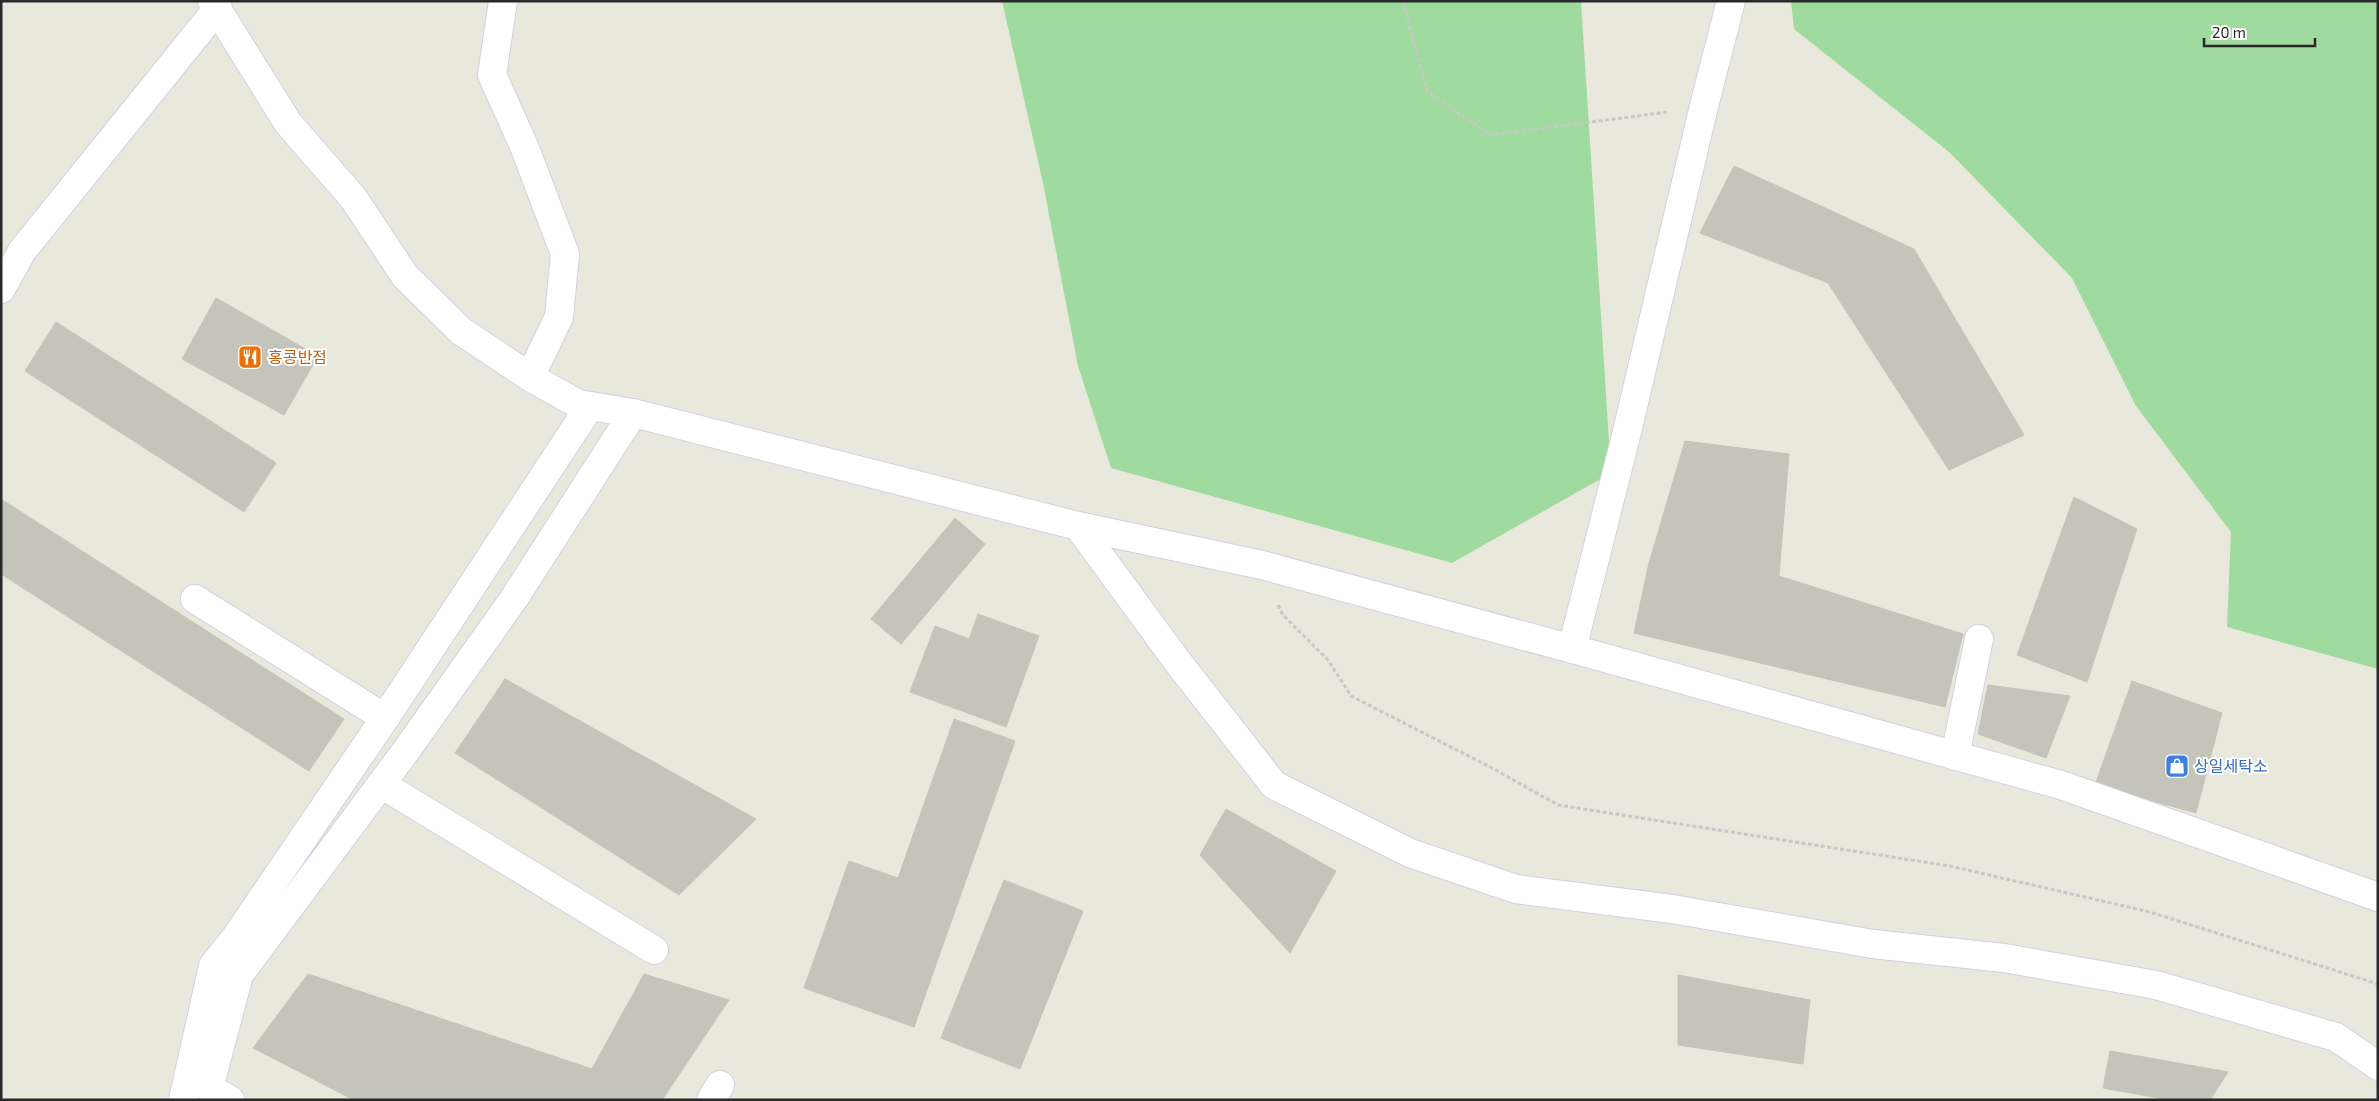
<svg xmlns="http://www.w3.org/2000/svg" width="2379" height="1101" font-family="'Exo 2','Noto Sans KR',sans-serif">
	<style>
		.green { fill: #9fda9e }
		.building { fill: #c5c4bb; stroke: #c4c4b6 }
		.lines { fill: none; stroke-linecap: round; stroke-linejoin: round }
		.minor-casing { stroke: #d3d1e0; stroke-width: 30 }
		.path { stroke: #c7c7c7; stroke-width: 3; stroke-dasharray: 4 2.5; stroke-linecap: butt }
		.minor { stroke: #fff; stroke-width: 28 }
		.labels { text-anchor: middle; stroke-width: 4; stroke-linejoin: round; paint-order: stroke }
		.food-label { font-size: 16px; fill: #c56008; stroke: #fff; text-anchor: start }
		.shop-label { font-size: 16px; fill: #366cbe; stroke: #fff; text-anchor: start }
	</style>
	<rect width="100%" height="100%" fill="#e9e8dc"/>
	<g class="green">
		<polygon points="1002,1 1581,1 1611,473 1452,563 1111,468 1078,366 1043,183"/>
		<polygon points="1791,1 2378,1 2378,669 2227,627 2231,532 2136,406 2072,278 1949,152 1794,29"/>
	</g>
	<g class="building">
		<polygon points="1734,166 1914,249 2024,435 1949,470 1828,283 1700,233"/>
		<polygon points="216,298 318,356 284,415 182,359"/>
		<polygon points="56,322 276,463 244,512 25,371"/>
		<polygon points="1685,441 1789,454 1779,576 1963,634 1945,707 1634,633 1649,563"/>
		<polygon points="2074,497 2137,529 2087,682 2017,655"/>
		<polygon points="1,499 344,719 309,771 1,574"/>
		<polygon points="955,518 985,544 901,644 871,619"/>
		<polygon points="978,614 1039,636 1006,727 910,692 935,626 969,639"/>
		<polygon points="505,679 756,819 679,895 455,753"/>
		<polygon points="2132,681 2222,713 2196,813 2095,785"/>
		<polygon points="1988,685 2070,696 2046,758 1978,734"/>
		<polygon points="954,719 1015,741 914,1027 804,988 849,861 898,878"/>
		<polygon points="1226,809 1336,871 1290,953 1200,855"/>
		<polygon points="1004,880 1083,911 1020,1069 941,1038"/>
		<polygon points="308,974 592,1069 644,974 729,1000 662,1100 354,1100 253,1048"/>
		<polygon points="1678,975 1810,1000 1803,1064 1678,1045"/>
		<polygon points="2110,1051 2228,1072 2210,1100 2170,1100 2103,1088"/>
	</g>
	<g class="lines">
		<g class="minor-casing">
			<g id="minor">
				<polyline points="212,1 288,123 354,199 405,276 461,331 530,377 578,404 633,413 1078,526 1262,565 1580,651 2061,785 2378,897"/>
				<polyline points="503,1 492,75 524,146 565,254 559,317 530,377"/>
				<polyline points="1,289 22,251 218,8"/>
				<polyline points="1078,526 1177,661 1274,785 1410,853 1516,889 1672,909 1873,944 2004,958 2156,985 2336,1037 2378,1066"/>
				<polyline points="195,599 385,718"/>
				<polyline points="1572,649 1626,436 1704,106 1731,1"/>
				<polyline points="1955,756 1979,639"/>
				<polyline points="381,784 654,950"/>
				<polyline points="183,1100 213,966 236,937 385,718 590,406"/>
				<polyline points="230,1100 209,1088 239,975 408,748 515,597 633,413"/>
				<polyline points="711,1100 720,1085"/>
			</g>
		</g>
		<g class="path">
			<polyline points="1403,1 1427,91 1490,135 1668,112"/>
			<polyline points="1278,605 1283,615 1328,660 1351,696 1492,768 1558,805 1950,866 2150,912 2378,984"/>
		</g>
		<use href="#minor" class="minor"/>
	</g>
	<defs>
		<g id="restaurant-square" transform="scale(1.25)"><rect x="-9" y="-9" width="18" height="18" rx="4" fill="#e8710a" stroke="#fff"/><path d="M-5-6h1v4h1v-4h1v4h1v-4h1v5L-1.5 .5V6h-2V.5L-5-1ZM5-6V6H3V1.5H1.5Q1.5-4 5-6Z" fill="#fff"/></g>
		<g id="shop-square" transform="scale(1.25)"><rect x="-9" y="-9" width="18" height="18" rx="4" fill="#3f7fe0" stroke="#fff"/><path d="M-5-2.5h2.3a2.7 3.5 0 0 1 5.4 0H5L5.5 6h-11ZM-1.5-2.5h3a1.5 2.3 0 0 0-3 0Z" fill="#fff"/></g>
	</defs>
	<g fill-rule="evenodd">
		<use href="#restaurant-square" x="250" y="357"/>
		<use href="#shop-square" x="2177" y="766"/>
	</g>
	<g class="labels">
		<g class="food-label">
			<text x="268" y="363">홍콩반점</text>
		</g>
		<g class="shop-label">
			<text x="2194" y="772">상일세탁소</text>
		</g>
	</g>
	<rect width="2379" height="1101" fill="none" stroke="#292929" stroke-width="5"/>
	<path d="M2204 38v8h111v-8" fill="none" stroke="#292929" stroke-width="2.5"/>
	<text x="2212" y="38" font-size="15" fill="#292929" stroke="#ffffff" stroke-width="4" paint-order="stroke">20 m</text>
</svg>
